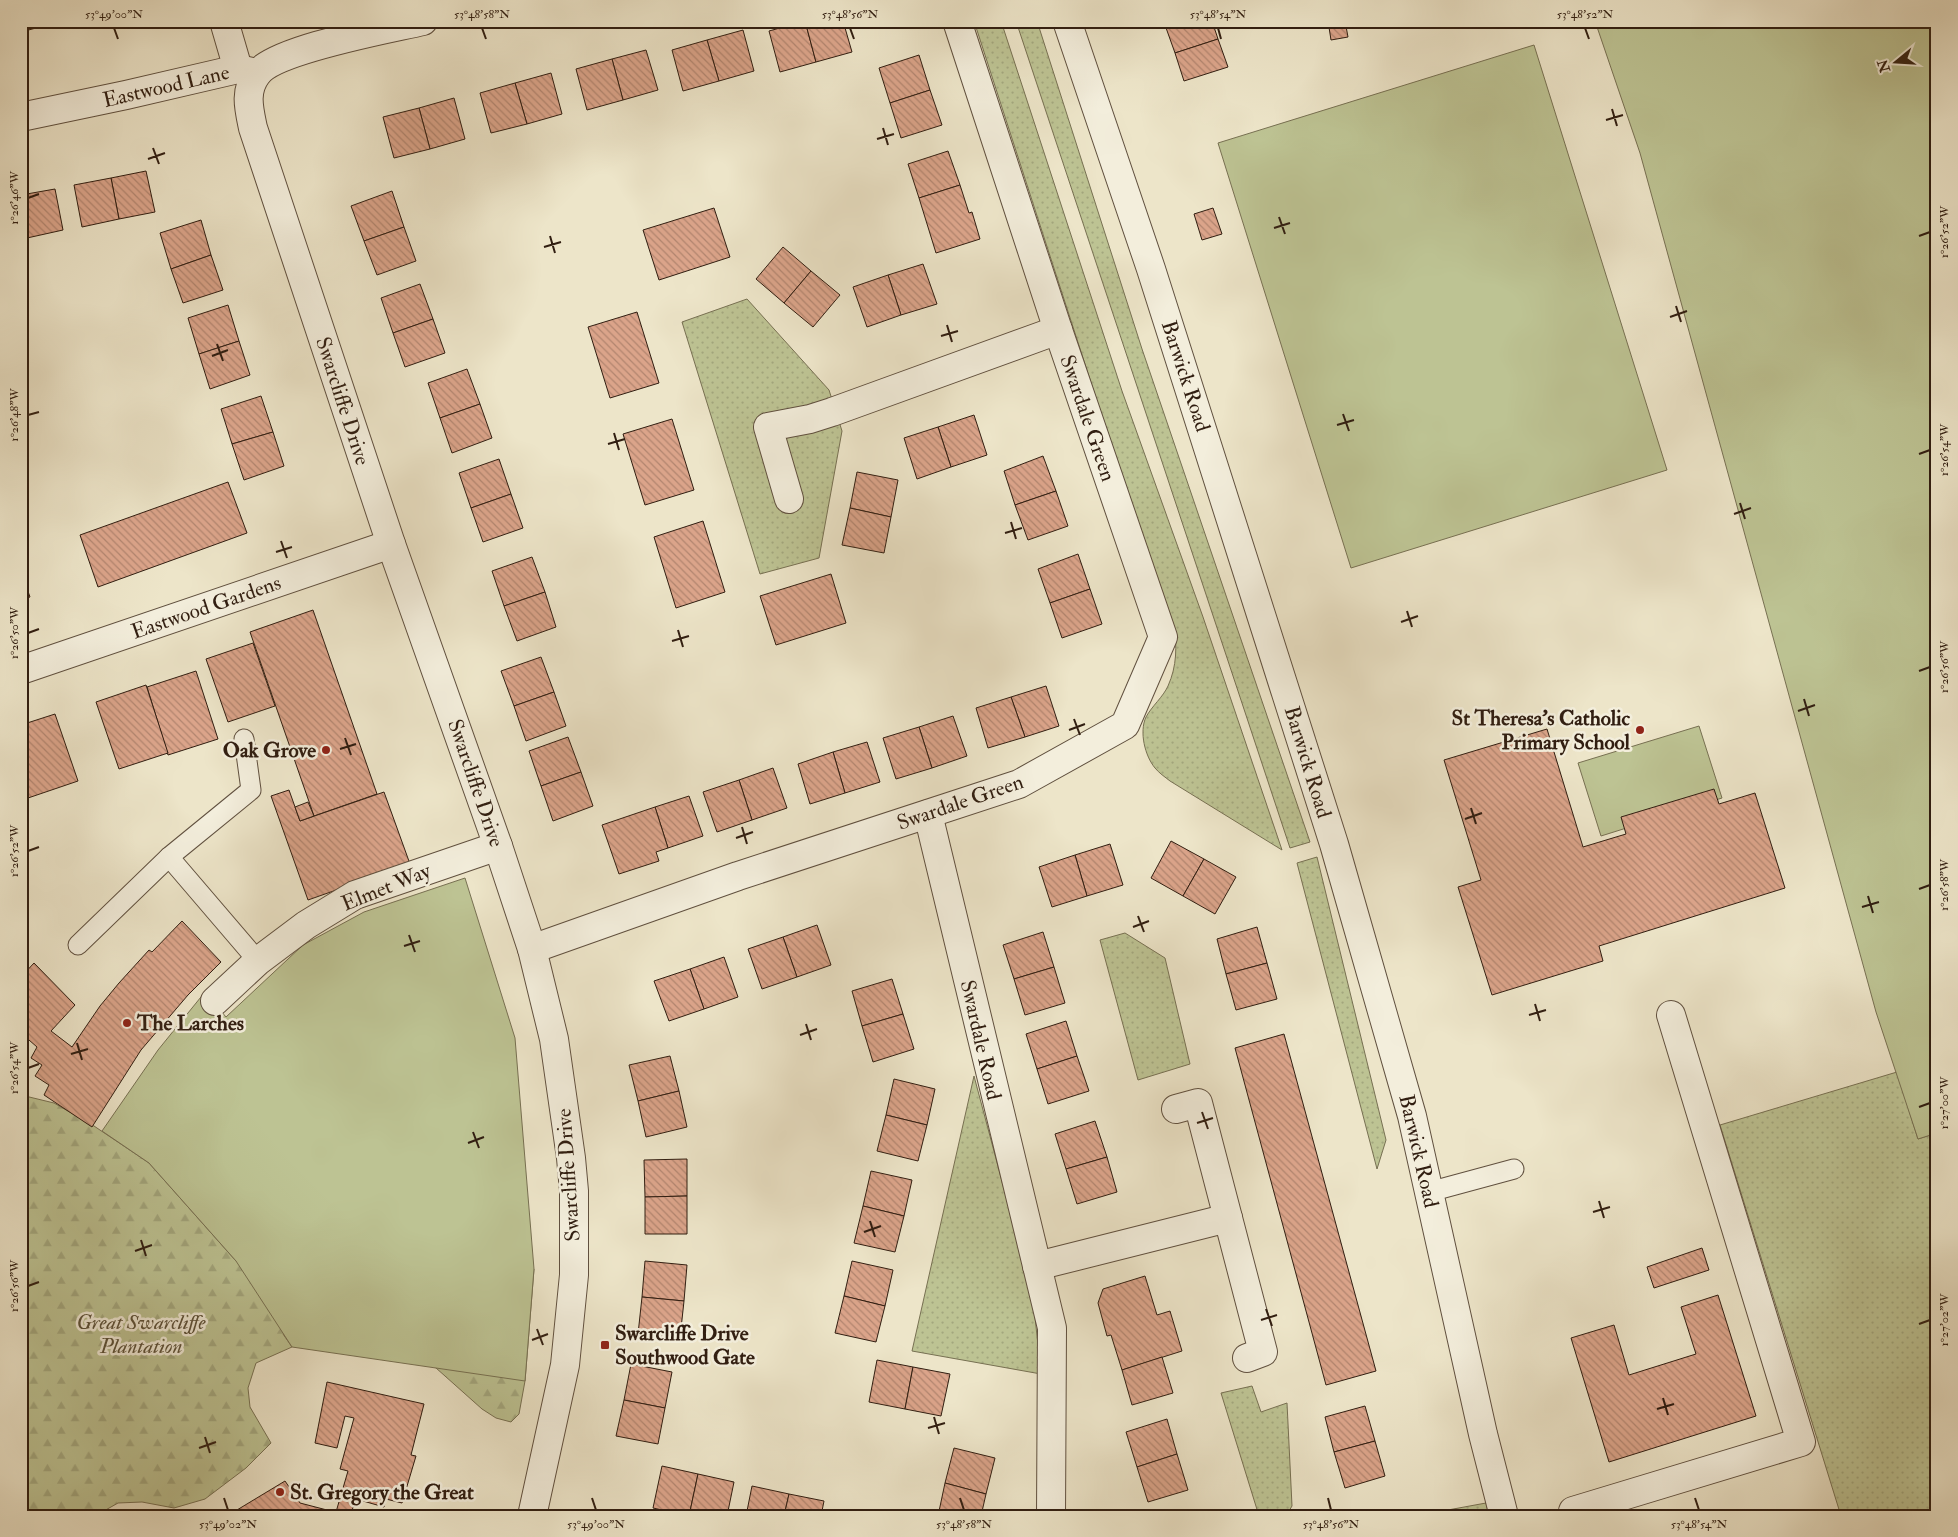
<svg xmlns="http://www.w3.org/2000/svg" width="1958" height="1537" font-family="'IM FELL Double Pica',serif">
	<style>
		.grass { fill: url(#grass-dots); stroke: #777052 }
		.forest { fill: url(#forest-firs); stroke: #777052 }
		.park { fill: #bdc393; stroke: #777052 }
		.building { fill: url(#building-back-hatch); stroke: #311e11 }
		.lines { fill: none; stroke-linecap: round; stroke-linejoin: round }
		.service-casing { stroke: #60503f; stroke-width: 21 }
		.pedestrian-casing { stroke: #60503f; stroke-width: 30 }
		.minor-casing { stroke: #60503f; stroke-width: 30 }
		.tertiary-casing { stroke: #60503f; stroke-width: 30 }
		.service { stroke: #f3eedc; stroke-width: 19 }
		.pedestrian { stroke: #f3eedc; stroke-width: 28 }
		.minor { stroke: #f3eedc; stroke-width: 28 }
		.tertiary { stroke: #f3eedc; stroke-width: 28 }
		.ticks { fill: none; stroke: #311e11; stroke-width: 2 }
		.poi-dot { fill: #8f2418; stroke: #f3eedc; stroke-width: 2 }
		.labels { text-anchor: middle; stroke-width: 5; stroke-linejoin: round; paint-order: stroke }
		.street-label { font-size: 21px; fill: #311e11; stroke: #f3eedc }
		.poi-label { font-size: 21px; font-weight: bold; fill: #311e11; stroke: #f3eedc; text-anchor: start }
		.park-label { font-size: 21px; font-style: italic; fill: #5b5038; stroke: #f3eedc }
		.neatline { fill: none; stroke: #311e11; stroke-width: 2 }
		.ticks-label { font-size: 12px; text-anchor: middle; fill: #311e11 }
	</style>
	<defs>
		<pattern id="grass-dots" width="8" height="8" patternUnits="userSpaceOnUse" patternTransform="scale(1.25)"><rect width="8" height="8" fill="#bdc393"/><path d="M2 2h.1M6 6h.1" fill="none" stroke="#a3a77e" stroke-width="1.8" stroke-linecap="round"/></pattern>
		<pattern id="forest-firs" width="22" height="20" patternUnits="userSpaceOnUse" patternTransform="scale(1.25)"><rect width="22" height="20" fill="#bdc393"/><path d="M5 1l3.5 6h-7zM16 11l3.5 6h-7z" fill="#a3a77e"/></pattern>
		<pattern id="building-back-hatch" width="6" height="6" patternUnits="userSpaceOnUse" patternTransform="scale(1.25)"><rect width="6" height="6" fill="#dba48a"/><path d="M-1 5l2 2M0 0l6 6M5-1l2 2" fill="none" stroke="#b2856f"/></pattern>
	</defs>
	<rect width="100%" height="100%" fill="#ede5c9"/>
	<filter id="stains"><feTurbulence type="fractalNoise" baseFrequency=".004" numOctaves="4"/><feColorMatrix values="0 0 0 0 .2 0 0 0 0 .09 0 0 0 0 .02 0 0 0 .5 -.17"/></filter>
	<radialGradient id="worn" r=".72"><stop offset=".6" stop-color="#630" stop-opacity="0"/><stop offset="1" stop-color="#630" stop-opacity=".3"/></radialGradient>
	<g class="grass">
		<path d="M974 21H1001L1122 391 1203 617 1282 850 1170 781C1165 777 1159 773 1155 768 1145 756 1139 732 1146 717 1152 706 1163 697 1168 686 1177 666 1177 646 1174 626L1095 395Z"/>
		<polygon points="1016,21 1037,21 1142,349 1310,842 1290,848"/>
		<polygon points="747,299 829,390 842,431 819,558 760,574 682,322"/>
		<polygon points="1317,857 1386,1140 1377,1169 1297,863"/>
		<polygon points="1125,933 1165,958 1190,1064 1138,1080 1100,940"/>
		<polygon points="1897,1072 1918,1139 1937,1133 1937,1516 1841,1516 1720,1125"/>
		<polygon points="974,1076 1033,1298 1041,1374 912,1351"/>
		<polygon points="1252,1386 1261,1412 1287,1403 1292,1506 1286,1516 1259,1516 1221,1393"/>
		<polygon points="1486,1503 1489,1516 1425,1516 1426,1514"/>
	</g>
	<polygon class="forest" points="21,1095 54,1103 94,1126 149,1163 236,1261 534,1269 525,1381 519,1414 511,1422 496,1418 482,1409 436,1368 410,1348 283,1334 292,1347 256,1363 248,1388 250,1407 271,1443 246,1468 205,1499 174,1508 142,1502 118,1503 95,1516 21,1516"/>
	<g class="park">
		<polygon points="1595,21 1937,21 1937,1133 1918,1139 1876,1012 1640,153"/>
		<polygon points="1534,45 1667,470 1351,568 1218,143"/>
		<polygon points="1699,726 1722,798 1601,836 1578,763"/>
		<polygon points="465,878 515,1038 534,1269 525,1381 292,1347 236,1261 149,1163 102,1131 158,1050 205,992 226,1017 303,945 364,912"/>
	</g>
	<g class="building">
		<polygon points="21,21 34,21 36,28 21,32"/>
		<polygon points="34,21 58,21 36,28"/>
		<polygon points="805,21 816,62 780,72 769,31"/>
		<polygon points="805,21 843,21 852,52 816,62"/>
		<polygon points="1176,21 1212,21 1218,39 1175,53 1165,25"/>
		<polygon points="1328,21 1345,21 1348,37 1331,40"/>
		<polygon points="743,30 754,71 719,81 707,40"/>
		<polygon points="1218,39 1228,67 1184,81 1175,53"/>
		<polygon points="707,40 719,81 683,91 672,50"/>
		<polygon points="646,50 658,90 623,100 612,59"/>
		<polygon points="919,55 930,90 890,103 879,68"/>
		<polygon points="612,59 623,100 587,110 576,69"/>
		<polygon points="551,73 562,114 527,124 515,83"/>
		<polygon points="515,83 527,124 491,133 480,93"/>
		<polygon points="930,90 942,125 901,138 890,103"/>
		<polygon points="454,98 465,139 430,149 419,108"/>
		<polygon points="419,108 430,149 394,158 383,117"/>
		<polygon points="948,151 960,185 919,198 908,164"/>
		<polygon points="146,171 155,212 119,219 111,178"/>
		<polygon points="111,178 119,219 82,227 74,185"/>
		<polygon points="960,185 969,213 972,212 980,239 936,253 919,198"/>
		<polygon points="55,189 63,230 27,238 21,209 21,195"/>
		<polygon points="392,191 404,227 364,241 351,206"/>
		<polygon points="714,208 730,257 659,280 643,230"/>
		<polygon points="1213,208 1222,234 1202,240 1194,214"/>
		<polygon points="21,209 27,238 21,239"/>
		<polygon points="201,220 211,255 171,269 160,233"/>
		<polygon points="404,227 416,261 377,275 364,241"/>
		<polygon points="783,247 811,271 784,303 756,279"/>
		<polygon points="211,255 223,290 183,303 171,269"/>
		<polygon points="923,264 937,304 901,315 888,275"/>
		<polygon points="811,271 840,295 813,327 784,303"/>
		<polygon points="888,275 901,315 867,327 853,287"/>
		<polygon points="420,284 433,319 393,333 381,298"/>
		<polygon points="228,305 239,341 199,354 188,318"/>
		<polygon points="637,312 659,383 610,398 588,327"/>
		<polygon points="433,319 445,353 405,367 393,333"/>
		<polygon points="239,341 250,375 210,389 199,354"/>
		<polygon points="467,369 480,404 440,418 428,383"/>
		<polygon points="261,396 273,432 232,444 221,409"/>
		<polygon points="480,404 492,438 452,453 440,418"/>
		<polygon points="974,415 987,455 951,467 938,427"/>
		<polygon points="672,419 694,490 645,505 623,434"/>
		<polygon points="938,427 951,467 917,479 904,438"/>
		<polygon points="273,432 284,466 244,480 232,444"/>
		<polygon points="1043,456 1056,491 1015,505 1004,471"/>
		<polygon points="499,459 511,494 471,508 459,473"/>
		<polygon points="857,472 898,480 891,517 850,508"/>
		<polygon points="228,482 247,533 98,587 80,535"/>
		<polygon points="1056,491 1068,526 1028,540 1015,505"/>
		<polygon points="511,494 523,528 483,542 471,508"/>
		<polygon points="850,508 891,517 884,553 842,545"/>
		<polygon points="703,521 725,592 676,608 654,537"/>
		<polygon points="1078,554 1090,589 1050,603 1038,569"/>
		<polygon points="532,557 545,592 504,606 492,571"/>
		<polygon points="21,572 30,597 21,600"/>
		<polygon points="831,574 846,623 776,645 760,596"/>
		<polygon points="1090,589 1102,624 1062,638 1050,603"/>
		<polygon points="545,592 556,627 517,641 504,606"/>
		<polygon points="313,610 377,794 314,816 250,632"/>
		<polygon points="253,643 275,706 228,722 206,659"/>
		<polygon points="541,657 554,692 514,706 501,671"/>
		<polygon points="196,671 218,739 168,755 147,687"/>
		<polygon points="146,685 168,753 119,769 96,702"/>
		<polygon points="1046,686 1059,726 1025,737 1011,697"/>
		<polygon points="554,692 566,726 526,741 514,706"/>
		<polygon points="1011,697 1025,737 988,748 976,708"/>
		<polygon points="55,714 78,781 28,798 21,777 21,725"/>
		<polygon points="953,716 967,756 932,768 919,727"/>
		<polygon points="919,727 932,768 896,779 883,738"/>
		<polygon points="1547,729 1583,847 1626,834 1621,817 1714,789 1719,804 1755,793 1785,888 1599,946 1603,961 1492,995 1458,887 1481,880 1444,760"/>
		<polygon points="568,737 581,772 541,786 529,751"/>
		<polygon points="867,742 880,782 845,793 833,752"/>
		<polygon points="833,752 845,793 810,804 798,764"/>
		<polygon points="773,768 787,808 752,820 739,780"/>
		<polygon points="581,772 593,806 553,821 541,786"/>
		<polygon points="21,777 28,796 21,798"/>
		<polygon points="739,780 752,820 717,832 703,792"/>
		<polygon points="289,790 300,821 384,792 410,864 308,900 271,796"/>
		<polygon points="689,796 703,836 668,848 655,807"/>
		<polygon points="308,802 314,816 300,821 295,807"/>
		<polygon points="655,807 668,848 656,852 659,861 619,874 602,825"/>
		<polygon points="1171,841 1204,859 1183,896 1151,878"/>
		<polygon points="1110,844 1123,885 1087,896 1075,855"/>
		<polygon points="1075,855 1087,896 1052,907 1039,867"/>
		<polygon points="1204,859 1236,877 1215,914 1183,896"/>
		<polygon points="182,921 221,962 188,995 141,1050 92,1127 44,1095 49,1085 35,1076 42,1065 31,1058 37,1047 21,1033 21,977 34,963 75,1005 51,1031 72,1047 100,1006 119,983 149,950 152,952"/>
		<polygon points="817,925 831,965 797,977 783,937"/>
		<polygon points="1257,927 1267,963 1226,974 1217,939"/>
		<polygon points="1043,932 1054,967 1014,979 1003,945"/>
		<polygon points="783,937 797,977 762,989 748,949"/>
		<polygon points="724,957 738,997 704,1009 690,969"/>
		<polygon points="1267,963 1277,999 1236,1010 1226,974"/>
		<polygon points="1054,967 1065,1003 1025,1015 1014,979"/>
		<polygon points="690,969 704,1009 669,1021 654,981"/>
		<polygon points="892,979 903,1014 862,1026 852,991"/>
		<polygon points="903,1014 914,1049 873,1062 862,1026"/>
		<polygon points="1066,1021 1077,1056 1037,1069 1026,1034"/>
		<polygon points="1284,1034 1376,1371 1326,1385 1235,1048"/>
		<polygon points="670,1056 679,1091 638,1101 629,1065"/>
		<polygon points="1077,1056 1089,1091 1048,1104 1037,1069"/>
		<polygon points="894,1079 935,1089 927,1125 886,1115"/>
		<polygon points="679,1091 687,1127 646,1137 638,1101"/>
		<polygon points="886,1115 927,1125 918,1161 877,1151"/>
		<polygon points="1095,1121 1107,1157 1066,1169 1055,1134"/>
		<polygon points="1107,1157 1117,1192 1077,1204 1066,1169"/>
		<polygon points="687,1159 687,1196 645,1197 644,1160"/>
		<polygon points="871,1171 912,1180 904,1216 863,1206"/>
		<polygon points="687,1196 687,1234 645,1234 645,1197"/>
		<polygon points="863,1206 904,1216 895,1252 854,1243"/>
		<polygon points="1702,1248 1709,1270 1654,1288 1647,1267"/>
		<polygon points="645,1261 687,1265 684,1301 642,1297"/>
		<polygon points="852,1261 893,1270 885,1306 844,1296"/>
		<polygon points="1145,1276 1157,1315 1170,1311 1182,1351 1122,1370 1111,1335 1107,1336 1098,1303 1103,1289"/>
		<polygon points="1718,1295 1756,1416 1609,1462 1571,1338 1614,1325 1629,1375 1696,1354 1681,1307"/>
		<polygon points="844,1296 885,1306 876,1342 835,1333"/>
		<polygon points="642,1297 684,1301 680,1338 638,1334"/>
		<polygon points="1162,1357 1173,1393 1132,1405 1122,1370"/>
		<polygon points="877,1360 913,1367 905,1409 869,1402"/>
		<polygon points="631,1364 672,1372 665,1408 624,1400"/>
		<polygon points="913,1367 950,1374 941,1416 905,1409"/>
		<polygon points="327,1382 424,1404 411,1455 416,1456 402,1503 386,1499 384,1507 356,1499 350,1516 336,1512 348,1471 340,1469 354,1418 345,1416 337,1448 315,1443"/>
		<polygon points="624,1400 665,1408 658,1444 616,1436"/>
		<polygon points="1365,1406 1375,1441 1334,1452 1325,1417"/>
		<polygon points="1167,1419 1177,1454 1137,1467 1126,1432"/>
		<polygon points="1375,1441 1385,1476 1345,1488 1334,1452"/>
		<polygon points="954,1448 995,1458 986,1494 945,1483"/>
		<polygon points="1177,1454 1188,1490 1148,1502 1137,1467"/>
		<polygon points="662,1466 698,1474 689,1516 653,1508"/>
		<polygon points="698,1474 734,1482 727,1516 689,1516"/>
		<polygon points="285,1481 300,1503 350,1516 233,1516 232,1513"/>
		<polygon points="945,1483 986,1494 981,1516 938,1516"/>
		<polygon points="752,1486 789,1494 784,1516 746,1516"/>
		<polygon points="789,1494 824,1501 821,1516 784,1516"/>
	</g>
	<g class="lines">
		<g class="service-casing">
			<g id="service">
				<polyline points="169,857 258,961"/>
				<polyline points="78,945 169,857 251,790 244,739"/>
				<polyline points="1429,1192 1514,1169"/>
			</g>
		</g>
		<g class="pedestrian-casing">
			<polyline id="pedestrian" points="1573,1511 1801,1442 1671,1015"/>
		</g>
		<g class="minor-casing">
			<g id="minor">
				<polyline points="224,21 238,69"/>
				<path d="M423 21C389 29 275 49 257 74 244 91 249 109 253 128L391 544 498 846 532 949 554 1039 571 1158 574 1191V1275L565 1365 532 1516"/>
				<polyline points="21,117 126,95 238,69 257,73"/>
				<polyline points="789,499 768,427 810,419 832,412 1058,330"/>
				<polyline points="21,670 391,544"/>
				<polyline points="928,814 1052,1328 1051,1516"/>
				<polyline points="532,949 738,876 1019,784 1125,725 1163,637 1058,330 957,21"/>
				<polyline points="215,1001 258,961 306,925 355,895 498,846"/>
				<polyline points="1176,1109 1198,1103 1263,1352 1247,1358"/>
				<polyline points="1037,1266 1228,1218"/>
			</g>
		</g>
		<g class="tertiary-casing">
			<polyline id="tertiary" points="1067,21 1151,269 1334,844 1412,1116 1483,1434 1504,1516"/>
		</g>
		<use href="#service" class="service"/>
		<use href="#pedestrian" class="pedestrian"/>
		<use href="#minor" class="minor"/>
		<use href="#tertiary" class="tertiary"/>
	</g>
	<path class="ticks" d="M114 28 118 39M482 28 486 39M850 28 854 39M1218 28 1221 39M1585 28 1589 39M1612 109 1617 126M1606 120 1623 115M883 128 888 145M877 139 894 134M153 148 159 164M148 159 165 153M28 198 39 194M1279 217 1285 234M1274 228 1290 223M550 236 555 253M1919 236 1930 232M544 247 561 242M1676 306 1681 322M1670 317 1687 311M947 325 952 342M941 336 958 331M217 344 223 361M212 356 228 350M1343 414 1349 431M28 415 39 412M1337 425 1354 420M614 433 619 450M608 444 625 439M1919 454 1930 450M1740 503 1745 519M1734 514 1751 508M1011 522 1016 539M1005 533 1022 528M281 541 287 558M276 552 292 547M1407 611 1412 627M1401 622 1418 616M678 630 683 647M28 633 39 629M672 641 689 636M1919 671 1930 667M1804 699 1809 716M1798 711 1815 705M1074 719 1080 735M1069 730 1085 724M345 738 351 755M340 749 356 744M1471 808 1476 824M1465 819 1482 813M742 827 747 844M736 838 753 832M28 851 39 847M1919 889 1930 885M1868 896 1873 913M1862 907 1879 902M1138 916 1144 932M1133 927 1149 921M409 935 415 952M404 946 420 941M1535 1004 1540 1021M1529 1015 1546 1010M806 1024 811 1040M800 1035 817 1029M77 1043 82 1060M71 1054 88 1049M28 1068 39 1064M1919 1107 1930 1103M1202 1112 1208 1129M1197 1123 1213 1118M473 1132 479 1148M468 1143 484 1137M1599 1201 1604 1218M1593 1212 1610 1207M870 1221 875 1237M864 1232 881 1226M141 1240 146 1256M135 1251 152 1245M28 1286 39 1282M1266 1309 1272 1326M1261 1320 1277 1315M1919 1324 1930 1320M537 1329 543 1345M532 1340 548 1334M1663 1398 1668 1415M1657 1409 1674 1404M934 1417 939 1434M928 1428 945 1423M205 1437 210 1453M199 1448 216 1442M224 1498 228 1510M592 1498 596 1510M960 1498 964 1510M1328 1498 1331 1510M1695 1498 1699 1510"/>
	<g class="poi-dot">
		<circle cx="1640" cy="730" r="5"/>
		<circle cx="326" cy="750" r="5"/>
		<circle cx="127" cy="1023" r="5"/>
		<rect x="600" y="1340" width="10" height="10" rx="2.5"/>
		<circle cx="280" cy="1492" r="5"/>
	</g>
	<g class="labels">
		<g class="street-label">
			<text transform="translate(166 86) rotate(-13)" y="7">Eastwood Lane</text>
			<text transform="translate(1186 376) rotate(72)" y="7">Barwick Road</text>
			<text transform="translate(343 401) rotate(72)" y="7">Swarcliffe Drive</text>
			<text transform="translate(1088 418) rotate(71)" y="7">Swardale Green</text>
			<text transform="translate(206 607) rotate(-19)" y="7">Eastwood Gardens</text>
			<text transform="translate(1308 762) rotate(73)" y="7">Barwick Road</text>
			<text transform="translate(476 783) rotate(71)" y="7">Swarcliffe Drive</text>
			<text transform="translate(960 802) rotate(-19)" y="7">Swardale Green</text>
			<text transform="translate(386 887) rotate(-22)" y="7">Elmet Way</text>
			<text transform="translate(981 1040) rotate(77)" y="7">Swardale Road</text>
			<text transform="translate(1419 1151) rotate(77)" y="7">Barwick Road</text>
			<text transform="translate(568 1175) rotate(-94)" y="7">Swarcliffe Drive</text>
		</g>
		<g class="poi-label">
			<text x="1630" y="725" text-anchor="end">St Theresa's Catholic<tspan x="1630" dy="24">Primary School</tspan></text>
			<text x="316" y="757" text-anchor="end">Oak Grove</text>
			<text x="137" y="1030">The Larches</text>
			<text x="615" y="1340">Swarcliffe Drive<tspan x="615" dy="24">Southwood Gate</tspan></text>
			<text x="290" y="1499">St. Gregory the Great</text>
		</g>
		<g class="park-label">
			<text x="141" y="1329">Great Swarcliffe<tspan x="141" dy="24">Plantation</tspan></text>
		</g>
	</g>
	<rect width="1958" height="1537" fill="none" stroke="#ede5c9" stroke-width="55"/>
	<g transform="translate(1896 62) rotate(252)" stroke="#f3eedc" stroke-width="4" paint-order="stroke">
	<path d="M0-4L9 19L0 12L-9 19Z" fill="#311e11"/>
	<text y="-8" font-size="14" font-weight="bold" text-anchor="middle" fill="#311e11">N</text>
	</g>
	<rect x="28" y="28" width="1902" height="1482" class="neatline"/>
	<g class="ticks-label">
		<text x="114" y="18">53°49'00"N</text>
		<text x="482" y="18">53°48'58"N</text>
		<text x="850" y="18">53°48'56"N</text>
		<text x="1218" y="18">53°48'54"N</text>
		<text x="1585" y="18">53°48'52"N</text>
		<text transform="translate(14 198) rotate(-90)" y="4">1°26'46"W</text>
		<text transform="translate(1944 232) rotate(-90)" y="4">1°26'52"W</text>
		<text transform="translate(14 415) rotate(-90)" y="4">1°26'48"W</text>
		<text transform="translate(1944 450) rotate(-90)" y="4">1°26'54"W</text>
		<text transform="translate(14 633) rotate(-90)" y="4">1°26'50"W</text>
		<text transform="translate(1944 667) rotate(-90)" y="4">1°26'56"W</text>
		<text transform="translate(14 851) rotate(-90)" y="4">1°26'52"W</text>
		<text transform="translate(1944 885) rotate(-90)" y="4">1°26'58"W</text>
		<text transform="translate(14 1068) rotate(-90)" y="4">1°26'54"W</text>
		<text transform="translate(1944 1103) rotate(-90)" y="4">1°27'00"W</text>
		<text transform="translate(14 1286) rotate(-90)" y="4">1°26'56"W</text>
		<text transform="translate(1944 1320) rotate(-90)" y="4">1°27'02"W</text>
		<text x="228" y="1528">53°49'02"N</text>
		<text x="596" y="1528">53°49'00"N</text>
		<text x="964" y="1528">53°48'58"N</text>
		<text x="1331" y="1528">53°48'56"N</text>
		<text x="1699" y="1528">53°48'54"N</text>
	</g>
	<rect width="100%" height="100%" filter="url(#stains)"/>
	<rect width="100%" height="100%" fill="url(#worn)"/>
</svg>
